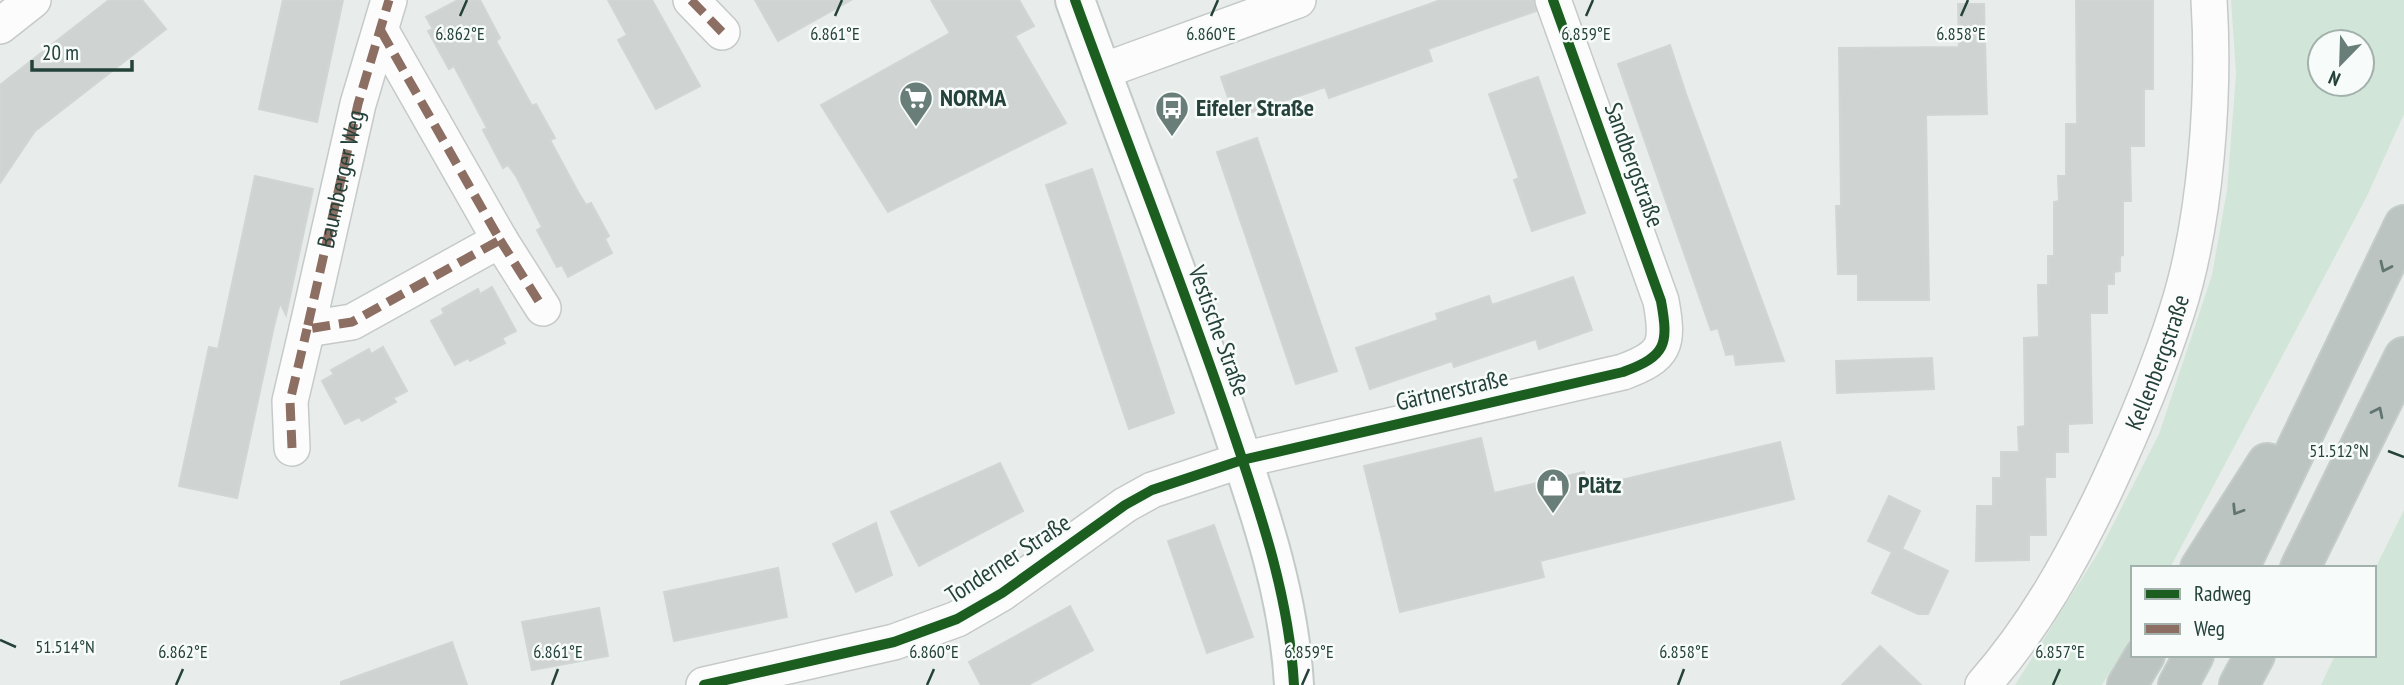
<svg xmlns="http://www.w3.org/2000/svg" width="2404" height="685" font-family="'PT Sans Narrow',sans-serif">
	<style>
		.green { fill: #d1e6d8; fill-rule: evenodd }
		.building { fill: #cfd4d2; stroke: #d1d6d4; stroke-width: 2 }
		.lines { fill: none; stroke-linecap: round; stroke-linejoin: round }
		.street-casing { stroke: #c5cac8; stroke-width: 38 }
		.secondary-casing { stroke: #c3cbc8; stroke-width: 42 }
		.highway-casing { stroke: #c3ccc9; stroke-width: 42 }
		.street { stroke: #fcfcfc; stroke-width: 35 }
		.secondary { stroke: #fcfcfc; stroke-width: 38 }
		.highway { stroke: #bcc4c2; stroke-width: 38 }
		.quiet { stroke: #8d6e63; stroke-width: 9; stroke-dasharray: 18 9; stroke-linecap: butt }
		.cycleway-casing { stroke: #f7fbf9; stroke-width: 15 }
		.cycleway { stroke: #1b5e20; stroke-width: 10 }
		.oneway { stroke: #617670 }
		.ticks { fill: none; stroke: #24423a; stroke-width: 2.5 }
		.labels { text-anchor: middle; stroke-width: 5; stroke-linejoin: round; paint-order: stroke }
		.poi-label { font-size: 24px; font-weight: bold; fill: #24423a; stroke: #f7fbf9; text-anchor: start }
		.street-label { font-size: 24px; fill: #24423a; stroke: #f7fbf9 }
		.ticks-label { font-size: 18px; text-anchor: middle; fill: #24423a; stroke: #f7fbf9; stroke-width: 5; stroke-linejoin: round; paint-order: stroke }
	</style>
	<rect width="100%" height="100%" fill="#e8edeb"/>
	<g class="green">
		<path d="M2231 0H2404V114L2367 196 2170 568H2133V635L2102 685H2015L2101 548 2159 434 2212 275 2227 190 2236 74ZM2320 42H2362V84H2320Z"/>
		<polygon points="2404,510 2404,685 2321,685 2335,655 2374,655 2374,571"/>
	</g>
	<g class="building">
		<polygon points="109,0 142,0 166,29 35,131 0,183 0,85"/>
		<polygon points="283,0 343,0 317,122 259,109"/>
		<polygon points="458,0 480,0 500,38 496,41 532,106 536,104 555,138 550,140 578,192 586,205 591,203 609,236 605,239 612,253 568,277 562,265 557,267 537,230 542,227 516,176 508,165 503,168 483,130 487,128 454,66 449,69 428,31 433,29 426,17"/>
		<polygon points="608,0 652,0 700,86 656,109 618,40 627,35"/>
		<polygon points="755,0 851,0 778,41"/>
		<polygon points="931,0 1019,0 1034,26 1015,36 1066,123 888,212 821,105 950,33"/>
		<polygon points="1441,0 1533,0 1536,11 1428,49 1432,61 1385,78 1329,98 1325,87 1235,118 1221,77"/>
		<polygon points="2076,0 2153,0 2153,89 2144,89 2144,146 2130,146 2131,201 2123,201 2123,255 2120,256 2120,271 2114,272 2114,284 2107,284 2107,313 2090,313 2092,423 2068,424 2068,452 2055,452 2055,477 2045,477 2046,535 2029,535 2029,560 1976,561 1977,506 1993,506 1993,478 2001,478 2001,452 2019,452 2018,427 2025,426 2024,338 2039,337 2038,285 2048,285 2048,256 2054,256 2054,202 2059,201 2058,176 2066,176 2066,124 2077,124"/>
		<polygon points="1958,4 1984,4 1987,114 1926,115 1929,300 1858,300 1858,274 1838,274 1836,206 1841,206 1839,48 1959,47"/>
		<polygon points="1670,45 1686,94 1784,361 1736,365 1734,354 1726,355 1718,328 1711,330 1618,64"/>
		<polygon points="1538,77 1585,213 1532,231 1514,180 1519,178 1489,94"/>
		<polygon points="1257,138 1337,371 1296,384 1217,152"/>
		<polygon points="1092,169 1174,413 1129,429 1046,185"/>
		<polygon points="255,176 313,189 286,315 280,303 274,326 237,498 179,486 209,347 218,349"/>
		<polygon points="1573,277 1592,330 1539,349 1536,339 1454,367 1452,361 1370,389 1356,348 1438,320 1436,314 1489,296 1492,305"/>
		<polygon points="492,287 516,331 502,338 505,343 470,361 468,358 455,365 431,321 444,314 442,309 478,289 480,294"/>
		<polygon points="383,347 407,391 393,398 396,402 362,421 359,417 345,424 322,381 334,374 331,370 369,349 371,354"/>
		<polygon points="1932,358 1934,389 1837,393 1836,361"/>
		<polygon points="1481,438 1494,493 1584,472 1588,488 1780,442 1794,499 1540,561 1544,577 1400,612 1364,466"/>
		<polygon points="1000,463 1023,511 919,566 891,512"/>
		<polygon points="1889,496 1920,511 1902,549 1948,571 1928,614 1918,614 1872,593 1892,552 1868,541"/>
		<polygon points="876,523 892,575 856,592 833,544"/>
		<polygon points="1214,525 1253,637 1207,653 1168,541"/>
		<polygon points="778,568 787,617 674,641 664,592"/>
		<polygon points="1070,606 1093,650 1028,685 981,685 969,662"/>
		<polygon points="599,608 608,656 532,670 522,622"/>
		<polygon points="452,642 467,685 341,685 341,682"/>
		<polygon points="1880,646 1921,685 1842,685"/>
	</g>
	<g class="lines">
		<g class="street-casing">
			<g id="street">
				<polyline points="691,0 722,32"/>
				<polyline points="0,26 33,0"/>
				<path id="s1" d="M381 31 500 240 352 322 307 329 358 104 389 0"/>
				<polyline points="1100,72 1298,0"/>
				<polyline points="500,240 543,308"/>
				<polyline points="292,448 290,401 307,329"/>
				<path d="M704 685 894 642 957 619 1002 593 1125 505 1152 490 1242 460 1623 372C1666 356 1669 345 1661 301L1553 0"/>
				<path id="s2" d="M1983 685C2035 626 2072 559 2106 488 2133 430 2158 371 2177 311 2206 221 2215 94 2209 0"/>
			</g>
		</g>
		<g class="secondary-casing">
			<path id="secondary" d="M1075 0C1126 141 1182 281 1230 423 1259 509 1289 594 1294 685"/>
		</g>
		<g class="highway-casing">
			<g id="highway">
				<polyline points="2200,568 2267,463"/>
				<polyline points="2239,568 2404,225"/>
				<polyline points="2300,568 2404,357"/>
				<polyline points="2127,685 2145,655"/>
				<polyline points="2178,685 2194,655"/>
				<polyline points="2239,685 2255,655"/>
			</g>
		</g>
		<use href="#street" class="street"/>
		<use href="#secondary" class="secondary"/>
		<use href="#highway" class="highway"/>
		<g class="quiet">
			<polyline points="691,0 722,32"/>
			<polyline points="381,31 500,240 352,322 307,329 358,104 389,0"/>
			<polyline points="500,240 543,308"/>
			<polyline points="292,448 290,401 307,329"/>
		</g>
		<g class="cycleway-casing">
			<g id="cycleway">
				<path d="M1075 0C1126 141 1182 281 1230 423 1259 509 1289 594 1294 685"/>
				<path d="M704 685 894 642 957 619 1002 593 1125 505 1152 490 1242 460 1623 372C1666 356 1669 345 1661 301L1553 0"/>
			</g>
		</g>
		<use href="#cycleway" class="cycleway"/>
	</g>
	<defs><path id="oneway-chevron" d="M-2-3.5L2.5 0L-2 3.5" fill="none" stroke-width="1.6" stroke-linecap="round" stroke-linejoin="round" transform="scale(1.75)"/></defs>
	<g class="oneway">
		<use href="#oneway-chevron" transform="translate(2385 267) rotate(115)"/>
		<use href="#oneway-chevron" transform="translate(2378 412) rotate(-64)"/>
		<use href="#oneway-chevron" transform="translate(2237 510) rotate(122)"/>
	</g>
	<path class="ticks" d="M460 16 467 0M835 16 842 0M1211 16 1218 0M1586 16 1593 0M1961 16 1968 0M2388 451 2404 457M0 640 16 647M176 685 183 669M552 685 558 669M927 685 934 669M1302 685 1309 669M1678 685 1684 669M2053 685 2060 669"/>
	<defs>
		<g id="supermarket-pin" transform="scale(1.75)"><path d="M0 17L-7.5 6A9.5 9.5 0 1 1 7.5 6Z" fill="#697e78" stroke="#f7fbf9"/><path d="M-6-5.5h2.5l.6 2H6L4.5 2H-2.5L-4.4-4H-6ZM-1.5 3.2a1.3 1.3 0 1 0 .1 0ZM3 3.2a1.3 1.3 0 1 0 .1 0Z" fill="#fff"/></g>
		<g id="bus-pin" transform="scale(1.75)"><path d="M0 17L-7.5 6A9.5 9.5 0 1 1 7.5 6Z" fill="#697e78" stroke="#f7fbf9"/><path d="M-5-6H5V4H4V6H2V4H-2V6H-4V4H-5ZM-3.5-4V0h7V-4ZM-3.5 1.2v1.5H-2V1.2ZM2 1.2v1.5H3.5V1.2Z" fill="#fff"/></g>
		<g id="shop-pin" transform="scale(1.75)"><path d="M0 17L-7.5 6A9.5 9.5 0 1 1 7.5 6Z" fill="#697e78" stroke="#f7fbf9"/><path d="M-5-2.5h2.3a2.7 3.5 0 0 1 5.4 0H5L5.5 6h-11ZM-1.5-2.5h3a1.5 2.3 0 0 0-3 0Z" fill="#fff"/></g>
	</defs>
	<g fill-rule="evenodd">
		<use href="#supermarket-pin" x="916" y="98"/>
		<use href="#bus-pin" x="1172" y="108"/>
		<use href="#shop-pin" x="1553" y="485"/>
	</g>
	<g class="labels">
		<g class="poi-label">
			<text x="940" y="106">NORMA</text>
			<text x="1196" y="116">Eifeler Straße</text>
			<text x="1578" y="493">Plätz</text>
		</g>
		<g class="street-label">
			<text transform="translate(1634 165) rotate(70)" y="8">Sandbergstraße</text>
			<text dy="8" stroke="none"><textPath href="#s1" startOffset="609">Baumberger Weg</textPath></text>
			<text transform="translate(1219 331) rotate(70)" y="8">Vestische Straße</text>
			<text dy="8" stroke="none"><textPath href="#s2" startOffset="369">Kellenbergstraße</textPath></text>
			<text transform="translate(1452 390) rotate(-13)" y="8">Gärtnerstraße</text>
			<text transform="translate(1008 559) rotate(-33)" y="8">Tonderner Straße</text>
		</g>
	</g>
	<g class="ticks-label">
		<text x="460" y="40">6.862°E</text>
		<text x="835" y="40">6.861°E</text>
		<text x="1211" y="40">6.860°E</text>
		<text x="1586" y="40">6.859°E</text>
		<text x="1961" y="40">6.858°E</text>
		<text x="2339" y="457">51.512°N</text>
		<text x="65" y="653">51.514°N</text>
		<text x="183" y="658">6.862°E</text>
		<text x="558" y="658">6.861°E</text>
		<text x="934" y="658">6.860°E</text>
		<text x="1309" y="658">6.859°E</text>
		<text x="1684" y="658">6.858°E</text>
		<text x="2060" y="658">6.857°E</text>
	</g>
	<rect x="2131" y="566" width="245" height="91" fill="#f7fbf9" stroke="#a3b1ad" stroke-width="2"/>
	<rect x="2145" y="589" width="35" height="10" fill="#1b5e20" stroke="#a3b1ad" stroke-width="2"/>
	<text x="2194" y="601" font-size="21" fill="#24423a">Radweg</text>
	<rect x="2145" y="624" width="35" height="10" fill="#8d6e63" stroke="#a3b1ad" stroke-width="2"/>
	<text x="2194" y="636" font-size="21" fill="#24423a">Weg</text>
	<g transform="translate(2341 63) rotate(203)"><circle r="33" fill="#f7fbf9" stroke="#a3b1ad" stroke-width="2"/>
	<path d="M0-5L12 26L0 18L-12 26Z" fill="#697e78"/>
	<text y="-10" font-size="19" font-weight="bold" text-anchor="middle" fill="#24423a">N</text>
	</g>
	<path d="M32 60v10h100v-10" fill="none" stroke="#24423a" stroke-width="3.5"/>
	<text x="42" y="60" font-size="21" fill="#24423a" stroke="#f7fbf9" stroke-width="5" paint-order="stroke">20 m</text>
</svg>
